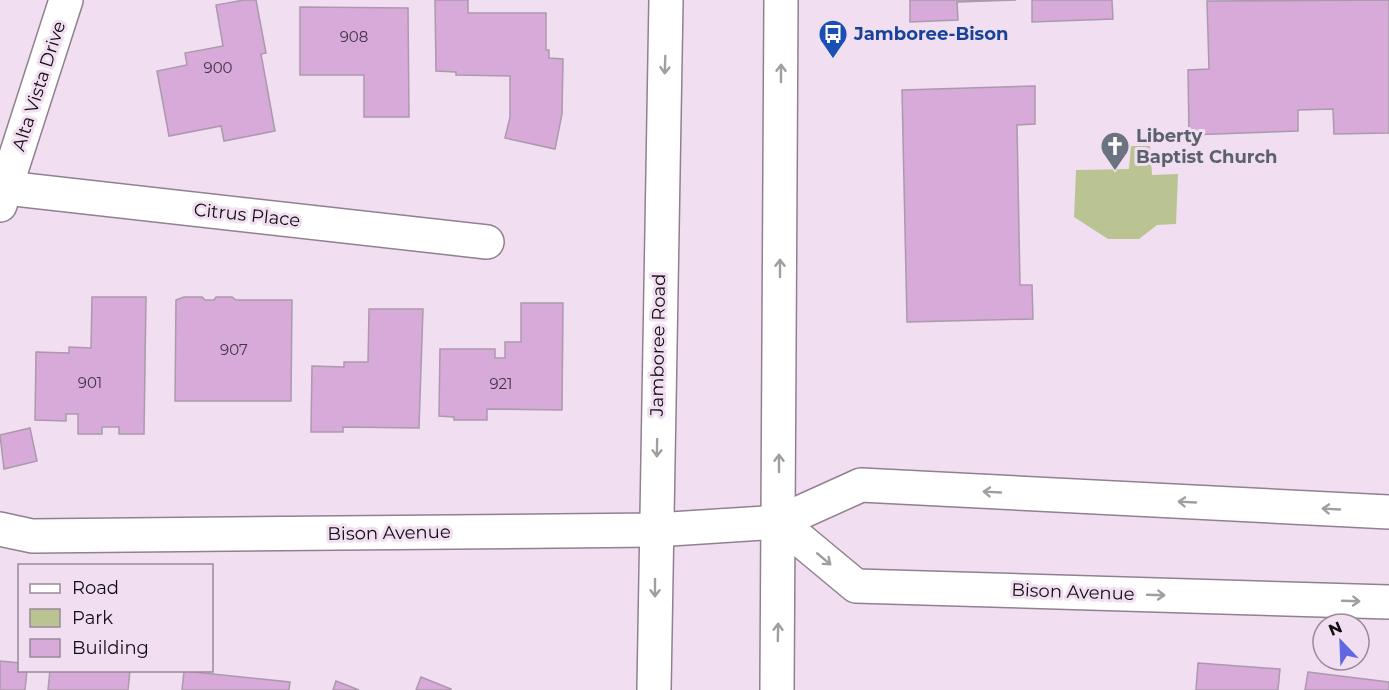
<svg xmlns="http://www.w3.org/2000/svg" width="1389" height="690" font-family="Montserrat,sans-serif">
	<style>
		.green { fill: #b9c492 }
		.building { fill: #d7aad9; stroke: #aa9aab; stroke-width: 1.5 }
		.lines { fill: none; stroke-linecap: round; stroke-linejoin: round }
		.street-casing { stroke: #908090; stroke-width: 36 }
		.secondary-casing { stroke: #908090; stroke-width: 36 }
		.primary-casing { stroke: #908090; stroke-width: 36 }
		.street { stroke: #fff; stroke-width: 33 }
		.secondary { stroke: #fff; stroke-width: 33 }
		.primary { stroke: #fff; stroke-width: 33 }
		.oneway { stroke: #a09ea0 }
		.labels { text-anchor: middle; stroke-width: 6; stroke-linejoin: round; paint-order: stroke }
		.number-label { font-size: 15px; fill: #433444 }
		.transit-label { font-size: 18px; font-weight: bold; fill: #164399; stroke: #f1dff1; text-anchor: start }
		.street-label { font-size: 18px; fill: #120c12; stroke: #f1dff1 }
		.worship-label { font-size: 18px; font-weight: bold; fill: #5b616d; stroke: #f1dff1; text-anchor: start }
	</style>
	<rect width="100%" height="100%" fill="#f1dff1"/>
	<polygon class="green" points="1131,146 1150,146 1152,175 1178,174 1176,224 1157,225 1139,239 1108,239 1074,217 1076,170 1129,169"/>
	<g class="building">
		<polygon points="244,0 256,0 266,53 261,54 275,131 224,141 221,126 169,136 157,71 187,65 185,53 223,46 216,5"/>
		<polygon points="435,0 468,0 468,13 546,13 546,50 549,50 549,58 563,59 562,114 555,149 505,138 510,117 510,76 456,75 456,72 436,71"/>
		<polygon points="910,0 1016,0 957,2 958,20 910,22"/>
		<polygon points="1032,0 1112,0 1113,19 1032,22"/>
		<polygon points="1389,0 1389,133 1334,134 1333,109 1298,110 1298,131 1189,135 1188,70 1209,69 1207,1"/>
		<polygon points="300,7 408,8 409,117 364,117 364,75 300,75"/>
		<polygon points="1035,86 1035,124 1017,125 1020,285 1032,285 1033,319 907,322 902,90"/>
		<polygon points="92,297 146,297 144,434 119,434 119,427 102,427 102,434 78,434 78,414 66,414 66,421 35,420 36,352 69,353 69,347 91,348"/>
		<polygon points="184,297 202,297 205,300 214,300 216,297 232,297 236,300 292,300 291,401 175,401 176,300"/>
		<polygon points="521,303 563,303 562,410 487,409 487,420 454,420 454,417 439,416 440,349 495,349 495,358 505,358 505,342 521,342"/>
		<polygon points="369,309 423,309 419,428 343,427 343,432 311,432 312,366 344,367 344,362 368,362"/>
		<polygon points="30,428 37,461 4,469 0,435"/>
		<polygon points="0,661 20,663 20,670 27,670 25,690 0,690"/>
		<polygon points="1198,663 1280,669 1278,690 1196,690"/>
		<polygon points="50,670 130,670 128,690 48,690"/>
		<polygon points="184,671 290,682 289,690 182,690"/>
		<polygon points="1308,672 1389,682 1389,690 1305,690"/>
		<polygon points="421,677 451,689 451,690 416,690"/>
		<polygon points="336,681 359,690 333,690"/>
	</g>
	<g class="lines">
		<g class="street-casing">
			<g id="street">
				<polyline points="6,188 487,242"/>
				<polyline points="0,205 66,0"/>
			</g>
		</g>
		<g class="secondary-casing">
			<g id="secondary">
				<polyline points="779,522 856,586 1389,602"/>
				<polyline points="0,529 32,536 655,530 779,522 861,485 1389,512"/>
			</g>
		</g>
		<g class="primary-casing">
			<g id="primary">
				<polyline points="654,690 666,0"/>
				<polyline points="777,690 781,0"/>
			</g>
		</g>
		<use href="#street" class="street"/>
		<use href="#secondary" class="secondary"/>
		<use href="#primary" class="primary"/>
	</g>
	<defs><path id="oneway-shaft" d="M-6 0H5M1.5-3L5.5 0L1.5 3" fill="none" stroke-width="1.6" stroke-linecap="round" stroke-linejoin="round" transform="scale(1.5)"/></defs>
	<g class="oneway">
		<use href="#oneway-shaft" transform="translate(665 65) rotate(92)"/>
		<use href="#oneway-shaft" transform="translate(781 73) rotate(-90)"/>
		<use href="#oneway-shaft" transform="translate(780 268) rotate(-90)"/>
		<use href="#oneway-shaft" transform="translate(657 448) rotate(91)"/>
		<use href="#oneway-shaft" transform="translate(779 463) rotate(-90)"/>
		<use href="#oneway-shaft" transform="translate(992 492) rotate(-177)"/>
		<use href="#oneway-shaft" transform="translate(1187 502) rotate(-177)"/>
		<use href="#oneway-shaft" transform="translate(1331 509) rotate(-177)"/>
		<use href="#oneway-shaft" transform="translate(824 559) rotate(40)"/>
		<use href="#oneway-shaft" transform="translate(655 588) rotate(90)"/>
		<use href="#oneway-shaft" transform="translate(1156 595) rotate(2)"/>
		<use href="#oneway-shaft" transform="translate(1351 601) rotate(2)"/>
		<use href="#oneway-shaft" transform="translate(778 632) rotate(-89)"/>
	</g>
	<defs>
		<g id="bus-pin" transform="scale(1.5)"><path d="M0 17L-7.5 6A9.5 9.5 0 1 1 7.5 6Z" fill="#1a4fb4" stroke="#f1dff1"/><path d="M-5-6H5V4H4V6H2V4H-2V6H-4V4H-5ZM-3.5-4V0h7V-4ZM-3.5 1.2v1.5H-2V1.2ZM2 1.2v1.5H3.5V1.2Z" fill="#fff"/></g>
		<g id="church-pin" transform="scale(1.5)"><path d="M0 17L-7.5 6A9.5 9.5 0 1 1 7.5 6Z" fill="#6b7280" stroke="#f1dff1"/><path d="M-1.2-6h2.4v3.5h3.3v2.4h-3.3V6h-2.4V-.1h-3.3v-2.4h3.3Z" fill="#fff"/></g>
	</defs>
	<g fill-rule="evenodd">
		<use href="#bus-pin" x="833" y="34"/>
		<use href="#church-pin" x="1115" y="146"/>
	</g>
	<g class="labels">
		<g class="number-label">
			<text x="354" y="42">908</text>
			<text x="218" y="73">900</text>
			<text x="234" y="355">907</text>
			<text x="90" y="388">901</text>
			<text x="501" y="389">921</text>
		</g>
		<g class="transit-label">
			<text x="854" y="40">Jamboree-Bison</text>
		</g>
		<g class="street-label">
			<text transform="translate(39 86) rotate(-72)" y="6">Alta Vista Drive</text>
			<text transform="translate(247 215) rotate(6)" y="6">Citrus Place</text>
			<text transform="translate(658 345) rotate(-89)" y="6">Jamboree Road</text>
			<text transform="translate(389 533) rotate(-1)" y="6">Bison Avenue</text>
			<text transform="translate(1073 592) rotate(2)" y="6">Bison Avenue</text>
		</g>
		<g class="worship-label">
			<text x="1136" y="142">Liberty<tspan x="1136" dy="21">Baptist Church</tspan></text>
		</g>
	</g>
	<rect x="18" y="564" width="195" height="108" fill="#f1dff1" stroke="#988b98" stroke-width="1.5"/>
	<rect x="30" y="584" width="30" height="9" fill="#ffffff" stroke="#988b98" stroke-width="1.5"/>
	<text x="72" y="594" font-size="18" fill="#120c12">Road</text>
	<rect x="30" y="609" width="30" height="18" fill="#b9c492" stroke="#988b98" stroke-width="1.5"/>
	<text x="72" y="624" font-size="18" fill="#120c12">Park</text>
	<rect x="30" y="639" width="30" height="18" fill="#d7aad9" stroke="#988b98" stroke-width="1.5"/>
	<text x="72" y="654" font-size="18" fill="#120c12">Building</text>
	<g transform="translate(1341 642) rotate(337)"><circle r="28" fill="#f1dff1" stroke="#988b98" stroke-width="1.5"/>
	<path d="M0-4.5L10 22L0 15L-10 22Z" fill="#6068e1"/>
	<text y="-9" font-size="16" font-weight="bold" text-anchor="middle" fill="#120c12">N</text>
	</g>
</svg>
